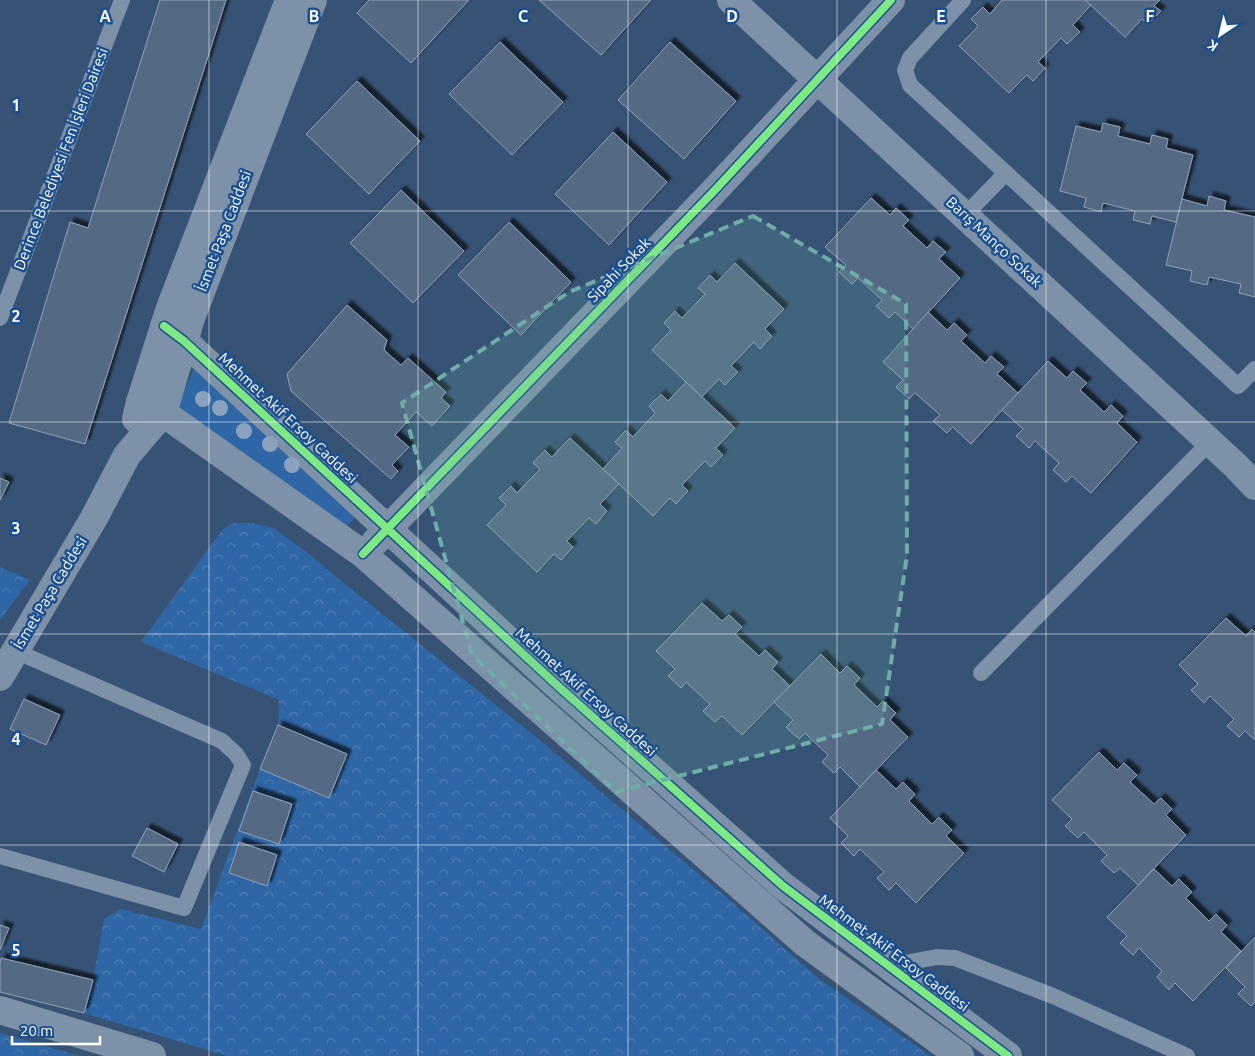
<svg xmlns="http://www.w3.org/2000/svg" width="1255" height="1056" font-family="Ubuntu,sans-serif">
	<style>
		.grass { fill: #2f66a5 }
		.forest { fill: url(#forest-crowns) }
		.building { fill: #526984; stroke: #92a2b6; filter: url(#shadow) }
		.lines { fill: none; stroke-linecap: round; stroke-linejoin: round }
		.lane { stroke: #7d92a8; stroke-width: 16 }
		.street { stroke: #7d92a8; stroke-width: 28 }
		.cycleway-casing { stroke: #1b4f8f; stroke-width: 11 }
		.cycleway { stroke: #7ce984; stroke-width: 8 }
		.tree { fill: #8aa2be }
		.marked { fill: #6fada8; fill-opacity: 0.2; stroke: #6fada8; stroke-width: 4; stroke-dasharray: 10 6; stroke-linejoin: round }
		.grid { fill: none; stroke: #fff; stroke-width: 1; stroke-opacity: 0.55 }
		.labels { text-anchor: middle; stroke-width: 5; stroke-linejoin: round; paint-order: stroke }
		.street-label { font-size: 15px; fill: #fff; stroke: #1b4f8f }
		.grid-label { font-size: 16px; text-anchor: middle; font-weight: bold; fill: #fff; stroke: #1b4f8f; stroke-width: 5; stroke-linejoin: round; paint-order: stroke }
	</style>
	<defs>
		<pattern id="forest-crowns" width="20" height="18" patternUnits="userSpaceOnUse" patternTransform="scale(1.25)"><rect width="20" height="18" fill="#2f66a5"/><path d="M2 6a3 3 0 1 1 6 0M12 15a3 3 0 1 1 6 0" fill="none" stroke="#4e7db2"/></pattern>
		<filter id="shadow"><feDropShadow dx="4.5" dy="-4.5" stdDeviation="1" flood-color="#0009"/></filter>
	</defs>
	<rect width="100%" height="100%" fill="#365274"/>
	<polygon class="grass" points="195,366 358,515 347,526 176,410"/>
	<g class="forest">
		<polygon points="232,523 250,523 272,527 308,553 340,580 536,737 727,898 819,979 931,1056 227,1056 84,1013 93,980 104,919 120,909 201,929 260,769 278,725 279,700 141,642 222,530"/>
		<polygon points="0,567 30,580 0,620"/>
		<polygon points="0,1033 80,1056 0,1056"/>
	</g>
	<g class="building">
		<polygon points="160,0 226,0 85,444 9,423 70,222 88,228"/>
		<polygon points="369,0 469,0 411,63 357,13"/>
		<polygon points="539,0 651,0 601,55"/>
		<polygon points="1002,0 1085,0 1091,5 1073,25 1080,32 1067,44 1061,38 1038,62 1045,68 1033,81 1027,75 1009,93 959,46 978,26 971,19 983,7 990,14"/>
		<polygon points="1085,0 1160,0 1154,6 1161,11 1148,24 1142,19 1125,37"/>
		<polygon points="500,42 563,102 512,155 449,94"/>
		<polygon points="670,42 736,101 684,159 618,100"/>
		<polygon points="357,81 420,141 369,194 306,134"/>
		<polygon points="1103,123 1120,127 1118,136 1150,144 1152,135 1168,139 1166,148 1193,155 1176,222 1152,216 1150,224 1133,220 1135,211 1103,203 1101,212 1084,207 1086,198 1060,191 1076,126 1101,132"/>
		<polygon points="613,132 667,182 609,245 555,194"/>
		<polygon points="401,190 464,251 413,303 350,243"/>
		<polygon points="1209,196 1226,201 1224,210 1255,217 1255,297 1239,293 1241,284 1209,277 1207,285 1190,281 1192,271 1166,265 1182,199 1207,206"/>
		<polygon points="871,198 890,215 896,208 909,220 903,226 927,248 933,241 946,252 939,259 960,278 913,329 895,312 889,318 876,306 882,300 858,278 852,284 839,272 846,265 825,247"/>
		<polygon points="509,222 571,282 521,335 458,275"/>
		<polygon points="735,263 784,309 765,329 772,336 760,349 754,342 731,366 738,372 725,385 719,379 702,397 652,350 671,330 664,323 675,311 682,318 705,294 698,288 710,275 717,282"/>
		<polygon points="347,305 387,340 384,350 401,365 408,358 446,392 441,398 450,406 432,426 416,412 395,435 409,447 392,465 398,471 391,479 291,391 287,374"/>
		<polygon points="928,312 947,330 954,323 967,335 961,341 985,363 991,356 1004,367 997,374 1018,393 971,444 953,427 947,433 933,421 940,415 915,393 909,399 896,387 903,380 883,362"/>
		<polygon points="1048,361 1067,378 1073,371 1087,383 1080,390 1104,412 1111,405 1123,416 1117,423 1137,442 1091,493 1072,476 1066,482 1053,470 1059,463 1035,441 1029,448 1016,436 1023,429 1002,410"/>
		<polygon points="686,382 735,428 716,448 723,455 711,467 705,461 682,485 688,491 676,504 670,498 653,516 603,469 622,448 615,442 626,430 633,437 655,413 649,406 661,394 668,401"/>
		<polygon points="570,438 619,484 600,504 607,511 596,524 589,518 567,541 573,547 561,560 554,554 537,572 487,525 506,505 499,498 511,486 517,493 540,469 533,463 545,450 552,457"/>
		<polygon points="0,478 9,482 0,500"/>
		<polygon points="702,603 722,621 729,615 742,627 735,634 759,656 765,650 778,662 772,669 790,686 742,735 722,716 715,722 703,711 710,704 686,682 681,688 668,676 675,669 656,651"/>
		<polygon points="1226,618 1246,636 1252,629 1255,632 1255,740 1245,731 1239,737 1227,726 1234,719 1210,696 1204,703 1191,690 1198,684 1179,665"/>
		<polygon points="821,654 840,673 847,666 860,678 854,685 877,707 883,701 896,713 890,720 908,737 860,787 840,767 834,773 822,762 828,755 805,733 799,739 786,727 793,720 774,702"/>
		<polygon points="24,699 60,715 46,745 10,729"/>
		<polygon points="278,725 347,754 329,798 260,769"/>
		<polygon points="1099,752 1117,770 1124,763 1137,775 1130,782 1154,804 1161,798 1172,809 1166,815 1186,835 1138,885 1120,868 1114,873 1101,861 1107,855 1084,832 1078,838 1065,826 1072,819 1052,800"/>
		<polygon points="876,770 896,789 903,782 915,794 909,801 932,824 939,817 952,830 946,836 964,853 916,903 896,883 889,890 877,878 884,872 860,849 854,856 841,843 848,836 830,818"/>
		<polygon points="253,791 292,804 279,844 239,831"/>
		<polygon points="147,828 178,844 164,872 132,856"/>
		<polygon points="239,842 277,855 267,886 229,873"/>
		<polygon points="1154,869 1172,886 1179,879 1192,892 1186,898 1209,921 1216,914 1227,925 1221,932 1241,951 1193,1001 1175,983 1169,990 1157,977 1162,971 1139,948 1133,955 1120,943 1127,936 1107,917"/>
		<polygon points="0,925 9,928 0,950"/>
		<polygon points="1255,937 1255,1002 1251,1006 1238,994 1245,987 1226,968"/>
		<polygon points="1,958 93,980 84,1013 0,992 0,964"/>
	</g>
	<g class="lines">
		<g class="lane">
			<polyline points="963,0 910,58 905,70 910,85 1238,386 1255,369"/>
			<polyline points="965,215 1006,173"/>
			<polyline points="0,318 122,0"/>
			<polyline points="981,673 1210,442"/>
			<polyline points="0,856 184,908 243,765 236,754 222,741 15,651"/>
			<polyline points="889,966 937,957 955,958 1053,996 1187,1056"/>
		</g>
		<g class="street">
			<polyline points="731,0 1236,466 1255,486"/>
			<polyline points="164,326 184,341 559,687 783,886 1008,1056"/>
			<polyline points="140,402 163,413 363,554 805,943 960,1056"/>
			<polyline points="136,419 140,402 170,308 289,0"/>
			<polyline points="375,542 715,190 891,0"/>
			<polyline points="0,677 94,518 127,455 163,413 191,318 313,0"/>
			<polyline points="0,1010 152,1056"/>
		</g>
		<g class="cycleway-casing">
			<g id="cycleway">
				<polyline points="164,326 184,341 559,687 783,886 1008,1056"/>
				<polyline points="363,554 715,190 891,0"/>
			</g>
		</g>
		<use href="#cycleway" class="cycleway"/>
	</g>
	<g class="tree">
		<circle cx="203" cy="399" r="8"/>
		<circle cx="220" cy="408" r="8"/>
		<circle cx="244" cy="431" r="8"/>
		<circle cx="270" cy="444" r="8"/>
		<circle cx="292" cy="465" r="8"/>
	</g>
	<path class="marked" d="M753 216 906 304 907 555 882 724 616 792 472 655 402 403 569 292Z"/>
	<path class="grid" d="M209 0V1056M418 0V1056M628 0V1056M837 0V1056M1046 0V1056M0 211H1255M0 422H1255M0 634H1255M0 845H1255"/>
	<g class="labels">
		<g class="street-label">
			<text transform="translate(61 159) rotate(-69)" y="5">Derince Belediyesi Fen İşleri Dairesi</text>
			<text transform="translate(224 231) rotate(-69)" y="5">İsmet Paşa Caddesi</text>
			<text transform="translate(994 242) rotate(43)" y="5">Barış Manço Sokak</text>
			<text transform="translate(619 270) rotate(-46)" y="5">Sipahi Sokak</text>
			<text transform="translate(288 418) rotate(43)" y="5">Mehmet Akif Ersoy Caddesi</text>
			<text transform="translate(50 593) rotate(-59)" y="5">İsmet Paşa Caddesi</text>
			<text transform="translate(586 692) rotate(42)" y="5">Mehmet Akif Ersoy Caddesi</text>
			<text transform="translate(894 953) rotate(37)" y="5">Mehmet Akif Ersoy Caddesi</text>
		</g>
	</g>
	<g class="grid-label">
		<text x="105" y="22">A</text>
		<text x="314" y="22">B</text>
		<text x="523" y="22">C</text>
		<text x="732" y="22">D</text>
		<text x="941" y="22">E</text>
		<text x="1150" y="22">F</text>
		<text x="16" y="111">1</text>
		<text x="16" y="322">2</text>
		<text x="16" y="534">3</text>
		<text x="16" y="745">4</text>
		<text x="16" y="956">5</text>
	</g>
	<g transform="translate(1220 35) rotate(215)" stroke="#1b4f8f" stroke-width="4" paint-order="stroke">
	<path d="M0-4L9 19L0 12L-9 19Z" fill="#ffffff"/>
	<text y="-8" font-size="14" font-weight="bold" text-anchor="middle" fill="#ffffff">K</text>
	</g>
	<path d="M12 1036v8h88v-8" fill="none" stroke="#ffffff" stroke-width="2.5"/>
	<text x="20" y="1036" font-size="15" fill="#ffffff" stroke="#1b4f8f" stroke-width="4" paint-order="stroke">20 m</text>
</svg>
